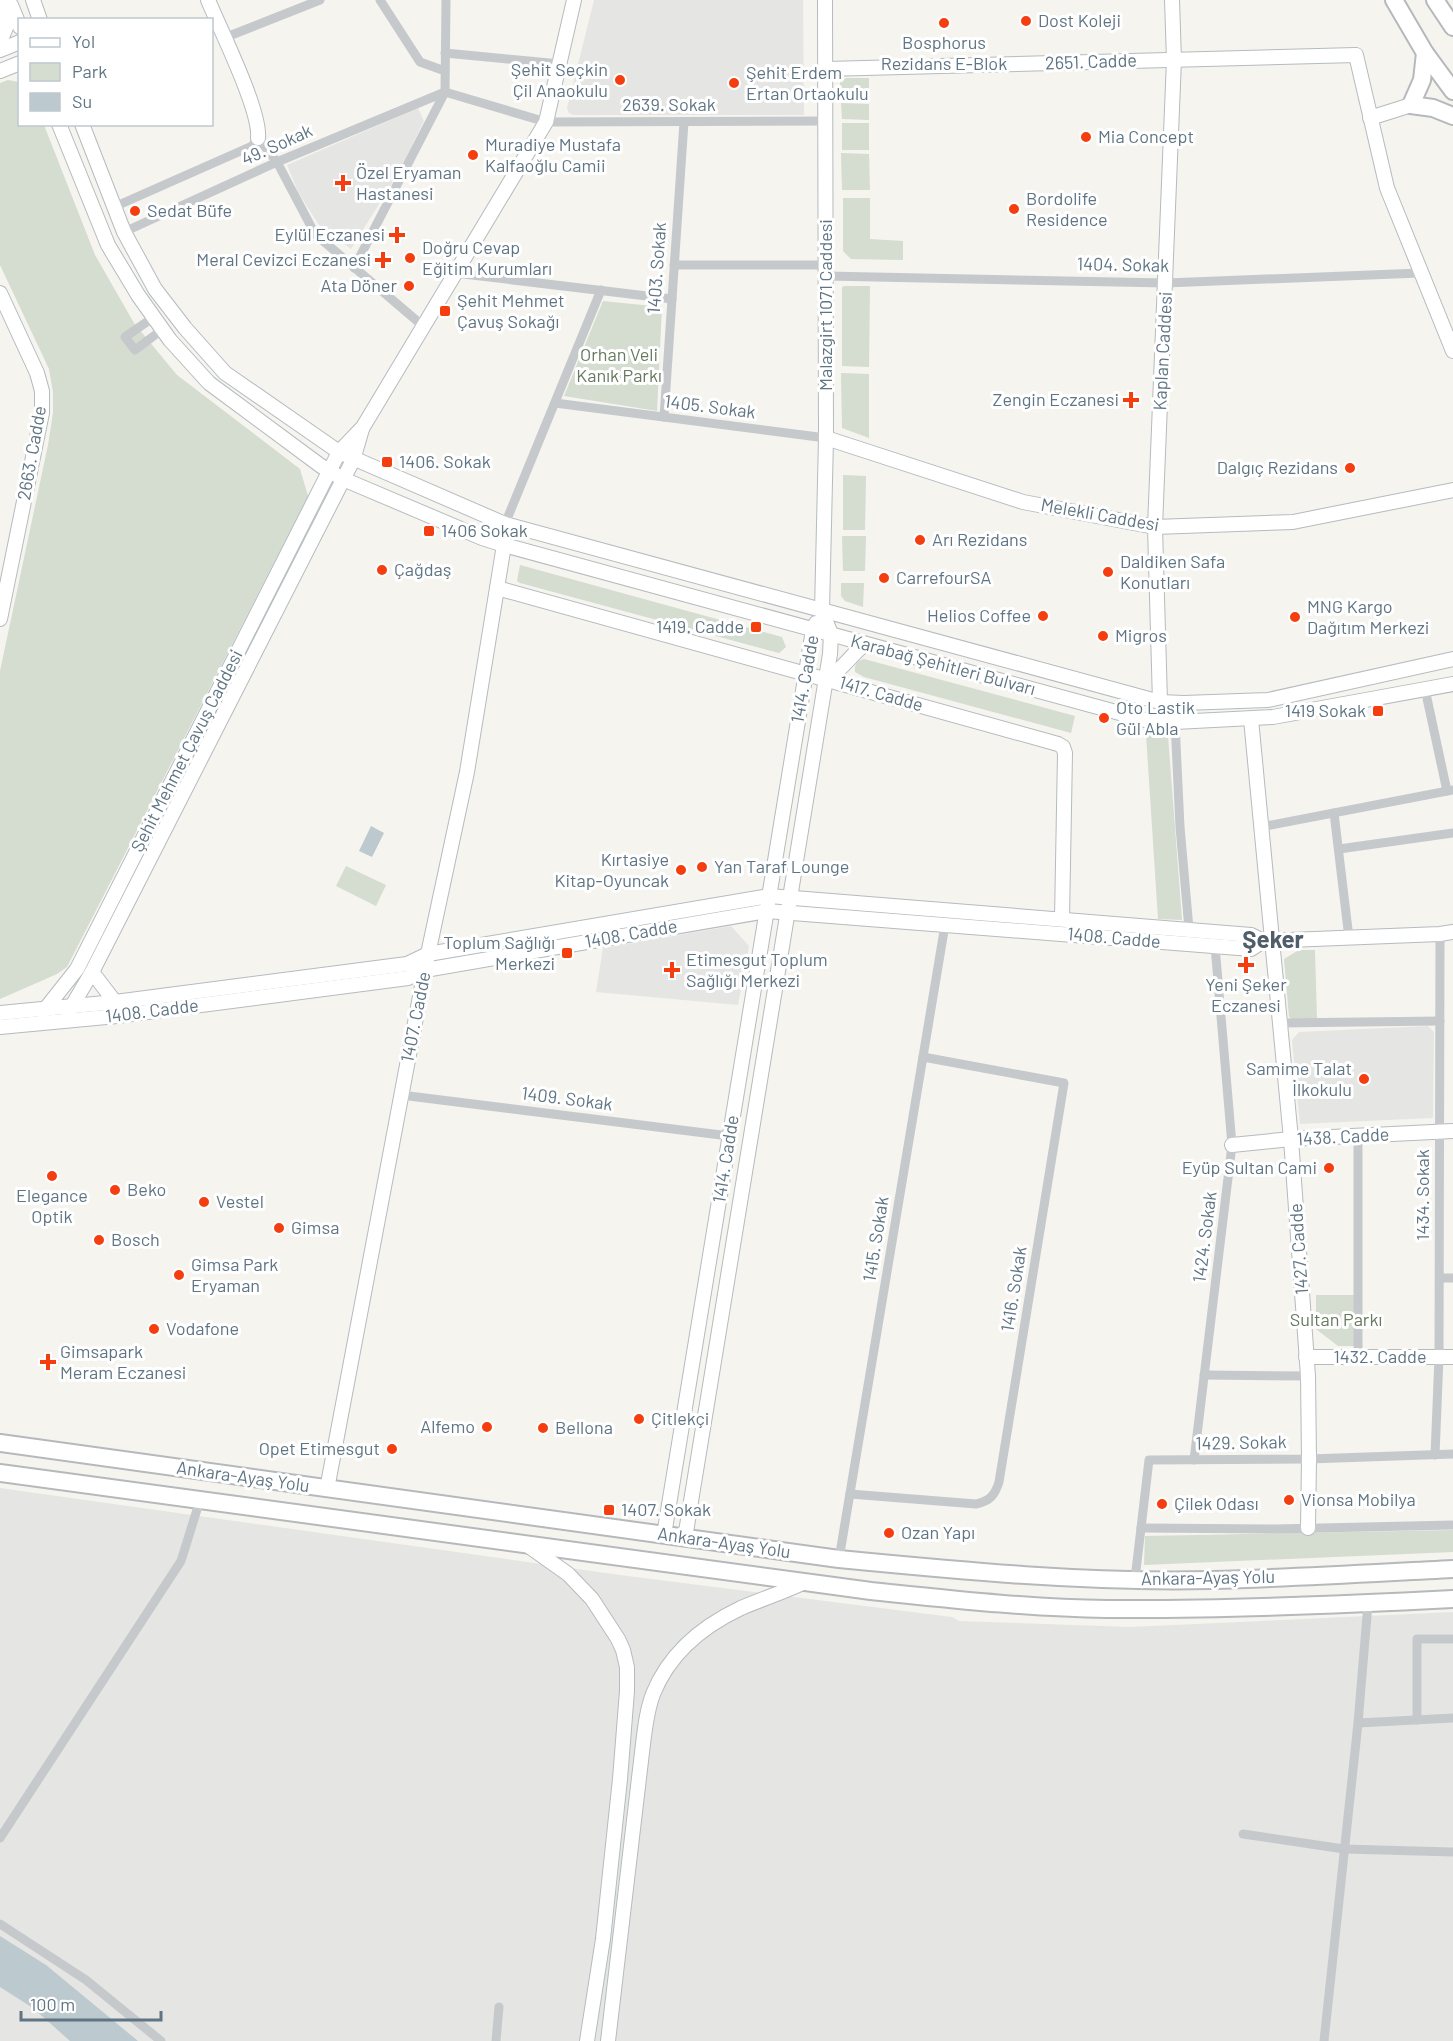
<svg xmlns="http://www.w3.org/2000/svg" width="1453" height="2041" font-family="Barlow,sans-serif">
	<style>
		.built { fill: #e5e6e3 }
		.green { fill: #d5dcd0 }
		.water { fill: #bcc9ce }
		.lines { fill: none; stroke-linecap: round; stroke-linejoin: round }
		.secondary-casing { stroke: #b5bbbf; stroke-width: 16 }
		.highway-casing { stroke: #b5b9bc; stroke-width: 20 }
		.street { stroke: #c6c9cc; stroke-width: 9 }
		.secondary { stroke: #fff; stroke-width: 14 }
		.highway { stroke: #fff; stroke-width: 16 }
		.poi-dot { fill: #f53e0f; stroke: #fff; stroke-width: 2 }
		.labels { text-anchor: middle; stroke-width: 6; stroke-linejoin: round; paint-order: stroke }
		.poi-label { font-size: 18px; fill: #607584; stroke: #fff; text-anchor: start }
		.street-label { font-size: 18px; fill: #607584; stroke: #fff }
		.park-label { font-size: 18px; fill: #667a60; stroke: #fff }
		.district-label { font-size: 24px; font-weight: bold; fill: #4f5e68; stroke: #fff }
	</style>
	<rect width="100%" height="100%" fill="#f5f4ef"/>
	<g class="built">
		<polygon points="594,0 803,0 804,115 573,115 569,113 567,108"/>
		<polygon points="418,108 424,121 399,172 351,249 319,225 299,194 287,165"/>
		<polygon points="731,926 749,946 738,1005 596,992 603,948"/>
		<polygon points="1428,1026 1434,1032 1433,1118 1300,1124 1292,1040 1299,1032"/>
		<polygon points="0,1488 620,1575 952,1617 959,1621 1130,1627 1453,1612 1453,2041 0,2041"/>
	</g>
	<g class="green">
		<polygon points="846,78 869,78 869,100 841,100 840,82"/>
		<polygon points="8,80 19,82 20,124 44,125 95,255 134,323 177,375 300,469 308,496 67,967 57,974 0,999 0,671 48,445 53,413 53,392 49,369 0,265 0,83"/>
		<polygon points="841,103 869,104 869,120 842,119"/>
		<rect x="842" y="123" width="27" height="27"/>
		<polygon points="841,153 869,154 870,190 842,190"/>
		<polygon points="843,198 870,198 870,239 903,241 903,260 851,259 843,251"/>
		<polygon points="845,286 870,286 869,367 842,366 842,287"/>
		<polygon points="603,301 662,307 657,411 564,396"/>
		<polygon points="841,373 869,374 869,438 842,428"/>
		<polygon points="843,475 866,476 865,530 843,530"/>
		<polygon points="842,536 866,536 865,571 843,571"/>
		<polygon points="520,565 782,637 786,647 779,653 775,652 520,583 517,581"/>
		<polygon points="841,583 864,583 863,607 845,601 841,596"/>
		<path d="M864 659 1075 716 1071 733 864 677 855 672C854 665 857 661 864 659Z"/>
		<polygon points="1146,734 1168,736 1182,920 1158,919"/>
		<polygon points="346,866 386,885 376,906 336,886"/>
		<polygon points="1299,950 1315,950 1317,1020 1294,1020 1289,1017 1284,959"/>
		<polygon points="1316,1295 1354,1295 1355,1346 1338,1346 1316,1329"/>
		<polygon points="1453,1530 1453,1552 1144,1565 1145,1536"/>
	</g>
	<g class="water">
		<polygon points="371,826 384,833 372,857 359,851"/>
		<polygon points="0,1936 46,1965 138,2041 70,2041 33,2008 0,1987"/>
	</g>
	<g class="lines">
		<g class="secondary-casing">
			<g id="secondary">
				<polyline points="33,0 40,20"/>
				<path d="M208 0C220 29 261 111 258 138"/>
				<polyline points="11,5 20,27"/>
				<polyline points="0,42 7,25 7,0"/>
				<polyline points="0,50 20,42"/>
				<polyline points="826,69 1356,55 1387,188 1453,351"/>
				<polyline points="0,71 20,63"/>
				<polyline points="1370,118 1411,105"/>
				<polyline points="59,124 108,245 138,295 170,340 209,383 321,466 343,479 482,538 504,545 1149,721 1175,722 1273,717 1453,684"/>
				<polyline points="82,124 124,232 155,289 185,328 225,373 339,452 505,524 1160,702 1184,703 1268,700 1453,659"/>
				<polyline points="0,293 37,373 42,391 42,413 0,619"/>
				<polyline points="826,438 1023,502 1155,527 1293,522 1453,490"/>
				<polyline points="497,588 1058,744 1063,747 1065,753 1062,919"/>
				<path d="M827 679C844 668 850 656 865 644"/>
				<polyline points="1160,702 1155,527 1174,60 1172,0"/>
				<polyline points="1251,719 1291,1139 1308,1376 1309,1459 1308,1528"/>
				<polyline points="92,972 115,1002"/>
				<polyline points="69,1011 92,972 353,460 362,429"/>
				<polyline points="43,1012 77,969 339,452 363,427 546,122 574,0"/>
				<polyline points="0,1013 115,1002 407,964 428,954 769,896 1251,935 1263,941 1440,934 1453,932"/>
				<polyline points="0,1027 117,1016 408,978 425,970 767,911 1251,949 1263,941"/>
				<polyline points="1232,1145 1291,1139 1453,1131"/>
				<polyline points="1306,1357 1453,1357"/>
				<polyline points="327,1489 428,954 467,772 504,545"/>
				<polyline points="664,1535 813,630 816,623"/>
				<polyline points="685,1538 830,654 831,634 822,611 826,438 825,0"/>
				<polyline points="527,1545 568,1574 592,1599 618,1639 623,1650 627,1667 627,1691 620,1779 603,1939 587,2041"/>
				<path d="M608 2041 643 1744C645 1727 647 1710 653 1694 669 1654 703 1626 741 1608 762 1599 784 1592 805 1582"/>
			</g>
		</g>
		<g class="highway-casing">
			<g id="highway">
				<polyline points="1394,0 1425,53 1453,91"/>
				<polyline points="1435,0 1453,27"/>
				<polyline points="1425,53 1422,80 1411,105 1433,108 1453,116"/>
				<path d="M0 1443 839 1559C963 1571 1087 1583 1212 1580 1292 1578 1373 1573 1453 1569"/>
				<path d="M0 1473 871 1591C949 1599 1028 1608 1107 1609 1222 1610 1338 1605 1453 1599"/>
			</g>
		</g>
		<g class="street">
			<polyline points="380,0 420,62 445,71"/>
			<polyline points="224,38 320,0"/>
			<polyline points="445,53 560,64"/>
			<polyline points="445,92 546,122 826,121"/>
			<polyline points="114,207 252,146 258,138 277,162 315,234 423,326"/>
			<polyline points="124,232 277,162 445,92"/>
			<polyline points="674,265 826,265"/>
			<polyline points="354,268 445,92 446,0"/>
			<polyline points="455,273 672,299"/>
			<polyline points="826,276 1166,283 1420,273"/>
			<polyline points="154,317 125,337 135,350 163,329"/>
			<polyline points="555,403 826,438"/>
			<polyline points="664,417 684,122"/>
			<polyline points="505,524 601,290"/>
			<polyline points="1425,689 1447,791"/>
			<polyline points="1175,722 1180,827 1189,929"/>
			<polyline points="1334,813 1349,938"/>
			<polyline points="1261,827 1453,790"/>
			<polyline points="1339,849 1453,833"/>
			<polyline points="1280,1023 1440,1021"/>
			<polyline points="401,1095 729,1136"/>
			<polyline points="1358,1137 1358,1357"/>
			<polyline points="1440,1278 1453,1278"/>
			<polyline points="1204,1375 1308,1376"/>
			<polyline points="1435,1455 1439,1357 1440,934"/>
			<polyline points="1194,1460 1232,1145 1215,946"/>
			<path d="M850 1494 976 1504C990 1501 995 1495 999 1482L1064 1083 923 1057"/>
			<polyline points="1141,1528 1276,1529 1453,1525"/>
			<polyline points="839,1559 945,925"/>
			<polyline points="1135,1579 1149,1460 1309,1459 1453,1454"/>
			<polyline points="1417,1720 1417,1639 1453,1639"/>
			<polyline points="1358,1723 1453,1718"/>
			<polyline points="1243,1834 1344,1849 1453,1852"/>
			<polyline points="0,1838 181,1561 200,1500"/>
			<polyline points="0,1924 86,1980 161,2041"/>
			<polyline points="496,2041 499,2007"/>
			<polyline points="1324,2041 1358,1723 1368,1604"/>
		</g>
		<use href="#secondary" class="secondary"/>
		<use href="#highway" class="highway"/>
	</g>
	<g class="poi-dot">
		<circle cx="1026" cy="21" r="6"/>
		<circle cx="944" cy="23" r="6"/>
		<circle cx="620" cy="80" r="6"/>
		<circle cx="734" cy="83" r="6"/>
		<circle cx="1086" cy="137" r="6"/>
		<circle cx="473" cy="155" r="6"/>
		<path d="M340 174h6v6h6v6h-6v6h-6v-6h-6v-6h6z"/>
		<circle cx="1014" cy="209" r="6"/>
		<circle cx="135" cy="211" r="6"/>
		<path d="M394 226h6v6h6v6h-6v6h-6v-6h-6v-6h6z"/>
		<circle cx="410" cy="258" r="6"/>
		<path d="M380 251h6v6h6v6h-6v6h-6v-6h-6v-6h6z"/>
		<circle cx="409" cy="286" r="6"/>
		<rect x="439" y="305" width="12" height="12" rx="3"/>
		<path d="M1128 391h6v6h6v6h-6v6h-6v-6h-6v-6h6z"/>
		<rect x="381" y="456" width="12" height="12" rx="3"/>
		<circle cx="1350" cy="468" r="6"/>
		<rect x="423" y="525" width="12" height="12" rx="3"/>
		<circle cx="920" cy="540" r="6"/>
		<circle cx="382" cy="570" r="6"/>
		<circle cx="1108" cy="572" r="6"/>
		<circle cx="884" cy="578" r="6"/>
		<circle cx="1043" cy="616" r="6"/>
		<circle cx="1295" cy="617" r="6"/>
		<rect x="750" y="621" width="12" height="12" rx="3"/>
		<circle cx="1103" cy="636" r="6"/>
		<rect x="1372" y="705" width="12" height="12" rx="3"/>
		<circle cx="1104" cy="718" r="6"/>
		<circle cx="702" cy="867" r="6"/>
		<circle cx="681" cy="870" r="6"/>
		<rect x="561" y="947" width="12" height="12" rx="3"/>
		<path d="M1243 956h6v6h6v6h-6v6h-6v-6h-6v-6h6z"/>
		<path d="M669 961h6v6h6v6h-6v6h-6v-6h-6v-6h6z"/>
		<circle cx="1364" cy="1079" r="6"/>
		<circle cx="1329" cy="1168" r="6"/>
		<circle cx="52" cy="1176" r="6"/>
		<circle cx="115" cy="1190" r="6"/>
		<circle cx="204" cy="1202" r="6"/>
		<circle cx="279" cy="1228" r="6"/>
		<circle cx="99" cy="1240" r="6"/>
		<circle cx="179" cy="1275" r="6"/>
		<circle cx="154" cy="1329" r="6"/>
		<path d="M45 1353h6v6h6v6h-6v6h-6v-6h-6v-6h6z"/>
		<circle cx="639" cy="1419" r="6"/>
		<circle cx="487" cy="1427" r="6"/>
		<circle cx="543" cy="1428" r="6"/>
		<circle cx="392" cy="1449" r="6"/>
		<circle cx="1289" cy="1500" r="6"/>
		<circle cx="1162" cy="1504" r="6"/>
		<rect x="603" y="1504" width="12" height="12" rx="3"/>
		<circle cx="889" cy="1533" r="6"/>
	</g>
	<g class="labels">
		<g class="poi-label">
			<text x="1038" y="27">Dost Koleji</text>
			<text x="944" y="49" text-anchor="middle">Bosphorus<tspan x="944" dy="21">Rezidans E-Blok</tspan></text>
			<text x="608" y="76" text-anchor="end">Şehit Seçkin<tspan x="608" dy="21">Çil Anaokulu</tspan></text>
			<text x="746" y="79">Şehit Erdem<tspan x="746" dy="21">Ertan Ortaokulu</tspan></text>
			<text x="1098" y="143">Mia Concept</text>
			<text x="485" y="151">Muradiye Mustafa<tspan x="485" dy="21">Kalfaoğlu Camii</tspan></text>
			<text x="356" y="179">Özel Eryaman<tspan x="356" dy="21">Hastanesi</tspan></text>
			<text x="1026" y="205">Bordolife<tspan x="1026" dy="21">Residence</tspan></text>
			<text x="147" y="217">Sedat Büfe</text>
			<text x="385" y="241" text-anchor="end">Eylül Eczanesi</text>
			<text x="422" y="254">Doğru Cevap<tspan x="422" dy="21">Eğitim Kurumları</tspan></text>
			<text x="371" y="266" text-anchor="end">Meral Cevizci Eczanesi</text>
			<text x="397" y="292" text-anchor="end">Ata Döner</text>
			<text x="457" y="307">Şehit Mehmet<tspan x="457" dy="21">Çavuş Sokağı</tspan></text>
			<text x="1119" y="406" text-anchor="end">Zengin Eczanesi</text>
			<text x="399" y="468">1406. Sokak</text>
			<text x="1338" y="474" text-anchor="end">Dalgıç Rezidans</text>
			<text x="441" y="537">1406 Sokak</text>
			<text x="932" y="546">Arı Rezidans</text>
			<text x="1120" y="568">Daldiken Safa<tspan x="1120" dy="21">Konutları</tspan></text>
			<text x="394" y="576">Çağdaş</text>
			<text x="896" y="584">CarrefourSA</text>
			<text x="1307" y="613">MNG Kargo<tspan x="1307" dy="21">Dağıtım Merkezi</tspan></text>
			<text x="1031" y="622" text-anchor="end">Helios Coffee</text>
			<text x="744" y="633" text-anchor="end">1419. Cadde</text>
			<text x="1115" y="642">Migros</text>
			<text x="1116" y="714">Oto Lastik<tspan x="1116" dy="21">Gül Abla</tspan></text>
			<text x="1366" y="717" text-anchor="end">1419 Sokak</text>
			<text x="669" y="866" text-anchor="end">Kırtasiye<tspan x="669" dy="21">Kitap-Oyuncak</tspan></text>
			<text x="714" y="873">Yan Taraf Lounge</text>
			<text x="555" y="949" text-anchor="end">Toplum Sağlığı<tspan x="555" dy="21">Merkezi</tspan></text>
			<text x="686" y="966">Etimesgut Toplum<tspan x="686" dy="21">Sağlığı Merkezi</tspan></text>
			<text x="1246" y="991" text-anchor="middle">Yeni Şeker<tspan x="1246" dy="21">Eczanesi</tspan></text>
			<text x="1352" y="1075" text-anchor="end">Samime Talat<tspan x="1352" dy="21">İlkokulu</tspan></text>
			<text x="1317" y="1174" text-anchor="end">Eyüp Sultan Cami</text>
			<text x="127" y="1196">Beko</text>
			<text x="52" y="1202" text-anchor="middle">Elegance<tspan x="52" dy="21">Optik</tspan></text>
			<text x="216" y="1208">Vestel</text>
			<text x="291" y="1234">Gimsa</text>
			<text x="111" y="1246">Bosch</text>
			<text x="191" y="1271">Gimsa Park<tspan x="191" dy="21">Eryaman</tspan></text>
			<text x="166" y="1335">Vodafone</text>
			<text x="60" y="1358">Gimsapark<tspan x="60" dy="21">Meram Eczanesi</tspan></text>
			<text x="651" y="1425">Çitlekçi</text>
			<text x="475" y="1433" text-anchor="end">Alfemo</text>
			<text x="555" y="1434">Bellona</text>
			<text x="380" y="1455" text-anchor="end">Opet Etimesgut</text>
			<text x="1301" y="1506">Vionsa Mobilya</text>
			<text x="1174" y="1510">Çilek Odası</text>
			<text x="621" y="1516">1407. Sokak</text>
			<text x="901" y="1539">Ozan Yapı</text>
		</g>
		<g class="street-label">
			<text transform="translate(1091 62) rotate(-2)" y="6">2651. Cadde</text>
			<text x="669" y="111">2639. Sokak</text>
			<text transform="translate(277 145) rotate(-24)" y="6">49. Sokak</text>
			<text transform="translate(1123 265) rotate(1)" y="6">1404. Sokak</text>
			<text transform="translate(657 268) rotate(-86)" y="6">1403. Sokak</text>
			<text transform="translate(826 305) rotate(-90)" y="6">Malazgirt 1071 Caddesi</text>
			<text transform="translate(1163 351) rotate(-87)" y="6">Kaplan Caddesi</text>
			<text transform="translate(710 407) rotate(7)" y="6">1405. Sokak</text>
			<text transform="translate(32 453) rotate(-80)" y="6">2663. Cadde</text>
			<text transform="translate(1100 515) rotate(10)" y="6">Melekli Caddesi</text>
			<text transform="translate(943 665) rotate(15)" y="6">Karabağ Şehitleri Bulvarı</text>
			<text transform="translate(805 679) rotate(-80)" y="6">1414. Cadde</text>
			<text transform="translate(881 694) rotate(16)" y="6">1417. Cadde</text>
			<text transform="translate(187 751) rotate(-63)" y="6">Şehit Mehmet Çavuş Caddesi</text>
			<text transform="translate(631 934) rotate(-10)" y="6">1408. Cadde</text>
			<text transform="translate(1114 938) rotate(5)" y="6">1408. Cadde</text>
			<text transform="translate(152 1011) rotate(-7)" y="6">1408. Cadde</text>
			<text transform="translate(416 1017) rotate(-79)" y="6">1407. Cadde</text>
			<text transform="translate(567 1099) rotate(7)" y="6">1409. Sokak</text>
			<text transform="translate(1343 1137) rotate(-3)" y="6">1438. Cadde</text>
			<text transform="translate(726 1159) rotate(-81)" y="6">1414. Cadde</text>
			<text transform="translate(1423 1195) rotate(-90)" y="6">1434. Sokak</text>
			<text transform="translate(1205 1237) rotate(-83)" y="6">1424. Sokak</text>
			<text transform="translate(876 1239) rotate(-81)" y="6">1415. Sokak</text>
			<text transform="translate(1299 1249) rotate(-94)" y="6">1427. Cadde</text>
			<text transform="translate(1014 1289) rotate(-81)" y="6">1416. Sokak</text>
			<text x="1380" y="1363">1432. Cadde</text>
			<text transform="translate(1241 1443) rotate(-1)" y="6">1429. Sokak</text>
			<text transform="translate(243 1477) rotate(8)" y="6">Ankara-Ayaş Yolu</text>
			<text transform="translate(724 1543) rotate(8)" y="6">Ankara-Ayaş Yolu</text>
			<text transform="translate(1208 1578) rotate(-1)" y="6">Ankara-Ayaş Yolu</text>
		</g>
		<g class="park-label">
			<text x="619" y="361">Orhan Veli<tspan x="619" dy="21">Kanık Parkı</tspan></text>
			<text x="1336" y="1326">Sultan Parkı</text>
		</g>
		<g class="district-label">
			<text x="1273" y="948">Şeker</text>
		</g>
	</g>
	<rect x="18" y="18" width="195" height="108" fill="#ffffff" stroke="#bfc8ce" stroke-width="1.5"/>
	<rect x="30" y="38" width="30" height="9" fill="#ffffff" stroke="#bfc8ce" stroke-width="1.5"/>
	<text x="72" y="48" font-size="18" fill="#607584">Yol</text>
	<rect x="30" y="63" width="30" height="18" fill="#d5dcd0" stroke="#bfc8ce" stroke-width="1.5"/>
	<text x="72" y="78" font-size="18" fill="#607584">Park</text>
	<rect x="30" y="93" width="30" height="18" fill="#bcc9ce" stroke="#bfc8ce" stroke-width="1.5"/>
	<text x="72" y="108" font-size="18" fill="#607584">Su</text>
	<path d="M21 2011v9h140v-9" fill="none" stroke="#607584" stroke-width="3"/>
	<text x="30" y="2011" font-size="18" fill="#607584" stroke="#ffffff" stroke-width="4.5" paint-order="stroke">100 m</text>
</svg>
